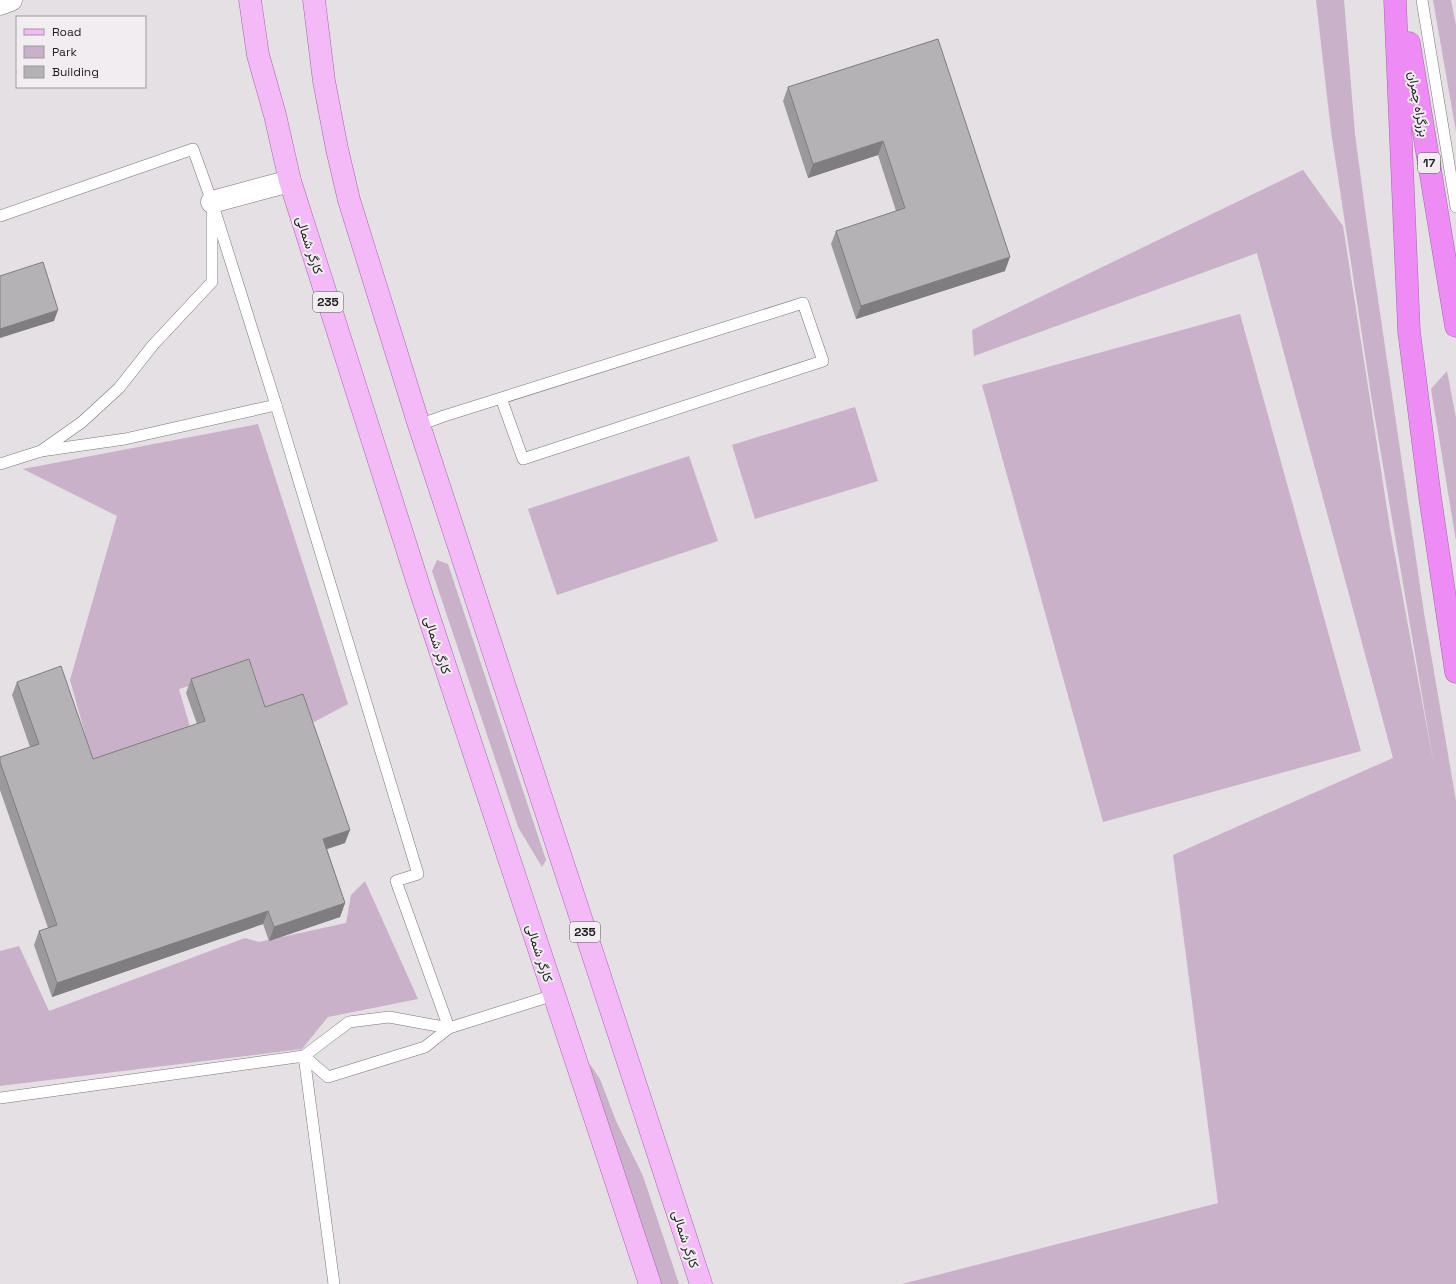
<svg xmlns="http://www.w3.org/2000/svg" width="1456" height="1284" font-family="'Space Grotesk',Vazirmatn,sans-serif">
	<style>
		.green { fill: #c8b1c9 }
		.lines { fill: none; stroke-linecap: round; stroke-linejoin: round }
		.lane-casing { stroke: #787578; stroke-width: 12 }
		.street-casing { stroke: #787578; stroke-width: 23 }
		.primary-casing { stroke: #a566aa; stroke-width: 23 }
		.highway-casing { stroke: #a566aa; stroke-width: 23 }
		.lane { stroke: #fff; stroke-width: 11 }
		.street { stroke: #fff; stroke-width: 22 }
		.primary { stroke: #f4baf8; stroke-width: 22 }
		.highway { stroke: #ed8cf4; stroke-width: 22 }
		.wall { fill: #9c999c }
		.shaded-wall { fill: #7f7d7f }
		.building { fill: #b5b2b5; stroke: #7f7d7f }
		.labels { text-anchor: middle; stroke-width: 4; stroke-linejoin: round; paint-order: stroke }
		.shield { fill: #f1edf1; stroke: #5f5c5f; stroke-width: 1 }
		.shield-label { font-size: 12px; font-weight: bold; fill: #201e20 }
		.street-label { font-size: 13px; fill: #201e20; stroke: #f1edf1 }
	</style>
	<rect width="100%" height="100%" fill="#e4e0e4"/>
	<g class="green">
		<polygon points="1316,0 1344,0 1355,134 1367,224 1424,613 1456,801 1456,1284 902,1284 1218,1203 1173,855 1393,758 1257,253 974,356 972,330 1303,170 1343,226 1390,528 1434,766 1372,401 1331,131"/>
		<polygon points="1433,0 1451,0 1456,25 1456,132"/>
		<polygon points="1240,314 1361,751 1103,822 982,385"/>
		<polygon points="1447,371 1456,418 1456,541 1431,389"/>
		<polygon points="855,407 878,481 755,519 732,445"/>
		<polygon points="258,424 348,704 314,722 296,696 265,707 252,666 179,689 190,727 92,759 70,680 117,516 23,469"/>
		<polygon points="689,456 718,541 557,595 528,509"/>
		<polygon points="437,560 448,564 546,860 542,867 518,827 432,571"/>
		<polygon points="365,881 418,999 328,1017 302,1049 0,1086 0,951 19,946 49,1011 245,938 259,942 346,923 351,895"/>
		<polygon points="590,1064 600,1079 616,1121 643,1176 679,1284 658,1284 593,1088"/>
	</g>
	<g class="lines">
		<g class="lane-casing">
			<g id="lane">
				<polyline points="1422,0 1456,207"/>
				<polyline points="0,216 193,149 212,202 276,405 418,874 396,881 449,1028"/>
				<polyline points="419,425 444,416 803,303 823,361 523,459 501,398"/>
				<polyline points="41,451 82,422 119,388 153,345 212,282 212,213"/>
				<polyline points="0,464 41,451 125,439 276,405"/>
				<polyline points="449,1028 389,1017 349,1022 304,1056 328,1077 425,1047 449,1028 554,995"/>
				<polyline points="0,1098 304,1056 334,1284"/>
			</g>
		</g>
		<g class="street-casing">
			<g id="street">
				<polyline points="0,4 11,0"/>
				<polyline points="212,202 290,181"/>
			</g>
		</g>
		<g class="primary-casing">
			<g id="primary">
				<polyline points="250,0 258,55 275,115 290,181 423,599 650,1284"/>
				<polyline points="314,0 324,81 337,149 349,200 419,425 701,1284"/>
			</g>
		</g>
		<g class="highway-casing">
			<g id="highway">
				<polyline points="1395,0 1409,331 1430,497 1456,672"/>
				<polyline points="1409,43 1456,326"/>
			</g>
		</g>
		<use href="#lane" class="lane"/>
		<use href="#street" class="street"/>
		<use href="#primary" class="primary"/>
		<use href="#highway" class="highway"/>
	</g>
	<g class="wall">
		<polygon points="938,39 1005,271 856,319 831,244 836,231 896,211 878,155 808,178 783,101 788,87"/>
		<polygon points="191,679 265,707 345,843 327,849 345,903 340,917 269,941 263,924 52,997 34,945 39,931 48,928 0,790 0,757 30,747 12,695 17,682 93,759 197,724 186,693"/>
	</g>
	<g class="shaded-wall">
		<polygon points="883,141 878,155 808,178 813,164"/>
		<polygon points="1010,257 1005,271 856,319 861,306"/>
		<polygon points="58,310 54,321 0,338 0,329"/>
		<polygon points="350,830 345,843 318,852 323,839"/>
		<polygon points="345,903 340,917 269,941 274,927"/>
		<polygon points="268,911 263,924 52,997 57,983"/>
	</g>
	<g class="building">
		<polygon points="938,39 1010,257 861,306 836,231 905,208 883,141 813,164 788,87"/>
		<polygon points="43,262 58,310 0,329 0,276"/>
		<polygon points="249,659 265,707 303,694 350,830 323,839 345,903 274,927 268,911 57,983 39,931 57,925 0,762 0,757 39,744 17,682 61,666 93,759 205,721 191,679"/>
	</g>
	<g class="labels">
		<g class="shield">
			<rect x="1418" y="153" width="22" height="20" rx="3"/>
			<rect x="313" y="292" width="30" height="20" rx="3"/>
			<rect x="570" y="922" width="30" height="20" rx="3"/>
		</g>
		<g class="shield-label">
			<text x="1429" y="167">17</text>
			<text x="328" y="306">235</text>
			<text x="585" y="936">235</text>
		</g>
		<g class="street-label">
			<text transform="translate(1419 104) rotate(80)" y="5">بزرگراه چمران</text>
			<text transform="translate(310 245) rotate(72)" y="5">کارگر شمالی</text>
			<text transform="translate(438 645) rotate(72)" y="5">کارگر شمالی</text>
			<text transform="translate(540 953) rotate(72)" y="5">کارگر شمالی</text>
			<text transform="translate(686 1239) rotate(72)" y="5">کارگر شمالی</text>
		</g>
	</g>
	<rect x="16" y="16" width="130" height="72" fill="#f1edf1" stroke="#9d9a9d"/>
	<rect x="24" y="29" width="20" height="6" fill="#f4baf8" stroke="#9d9a9d"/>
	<text x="52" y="36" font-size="12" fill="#201e20">Road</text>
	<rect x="24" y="46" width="20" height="12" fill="#c8b1c9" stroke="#9d9a9d"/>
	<text x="52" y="56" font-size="12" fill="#201e20">Park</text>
	<rect x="24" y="66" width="20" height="12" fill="#b5b2b5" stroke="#9d9a9d"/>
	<text x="52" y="76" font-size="12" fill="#201e20">Building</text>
</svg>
